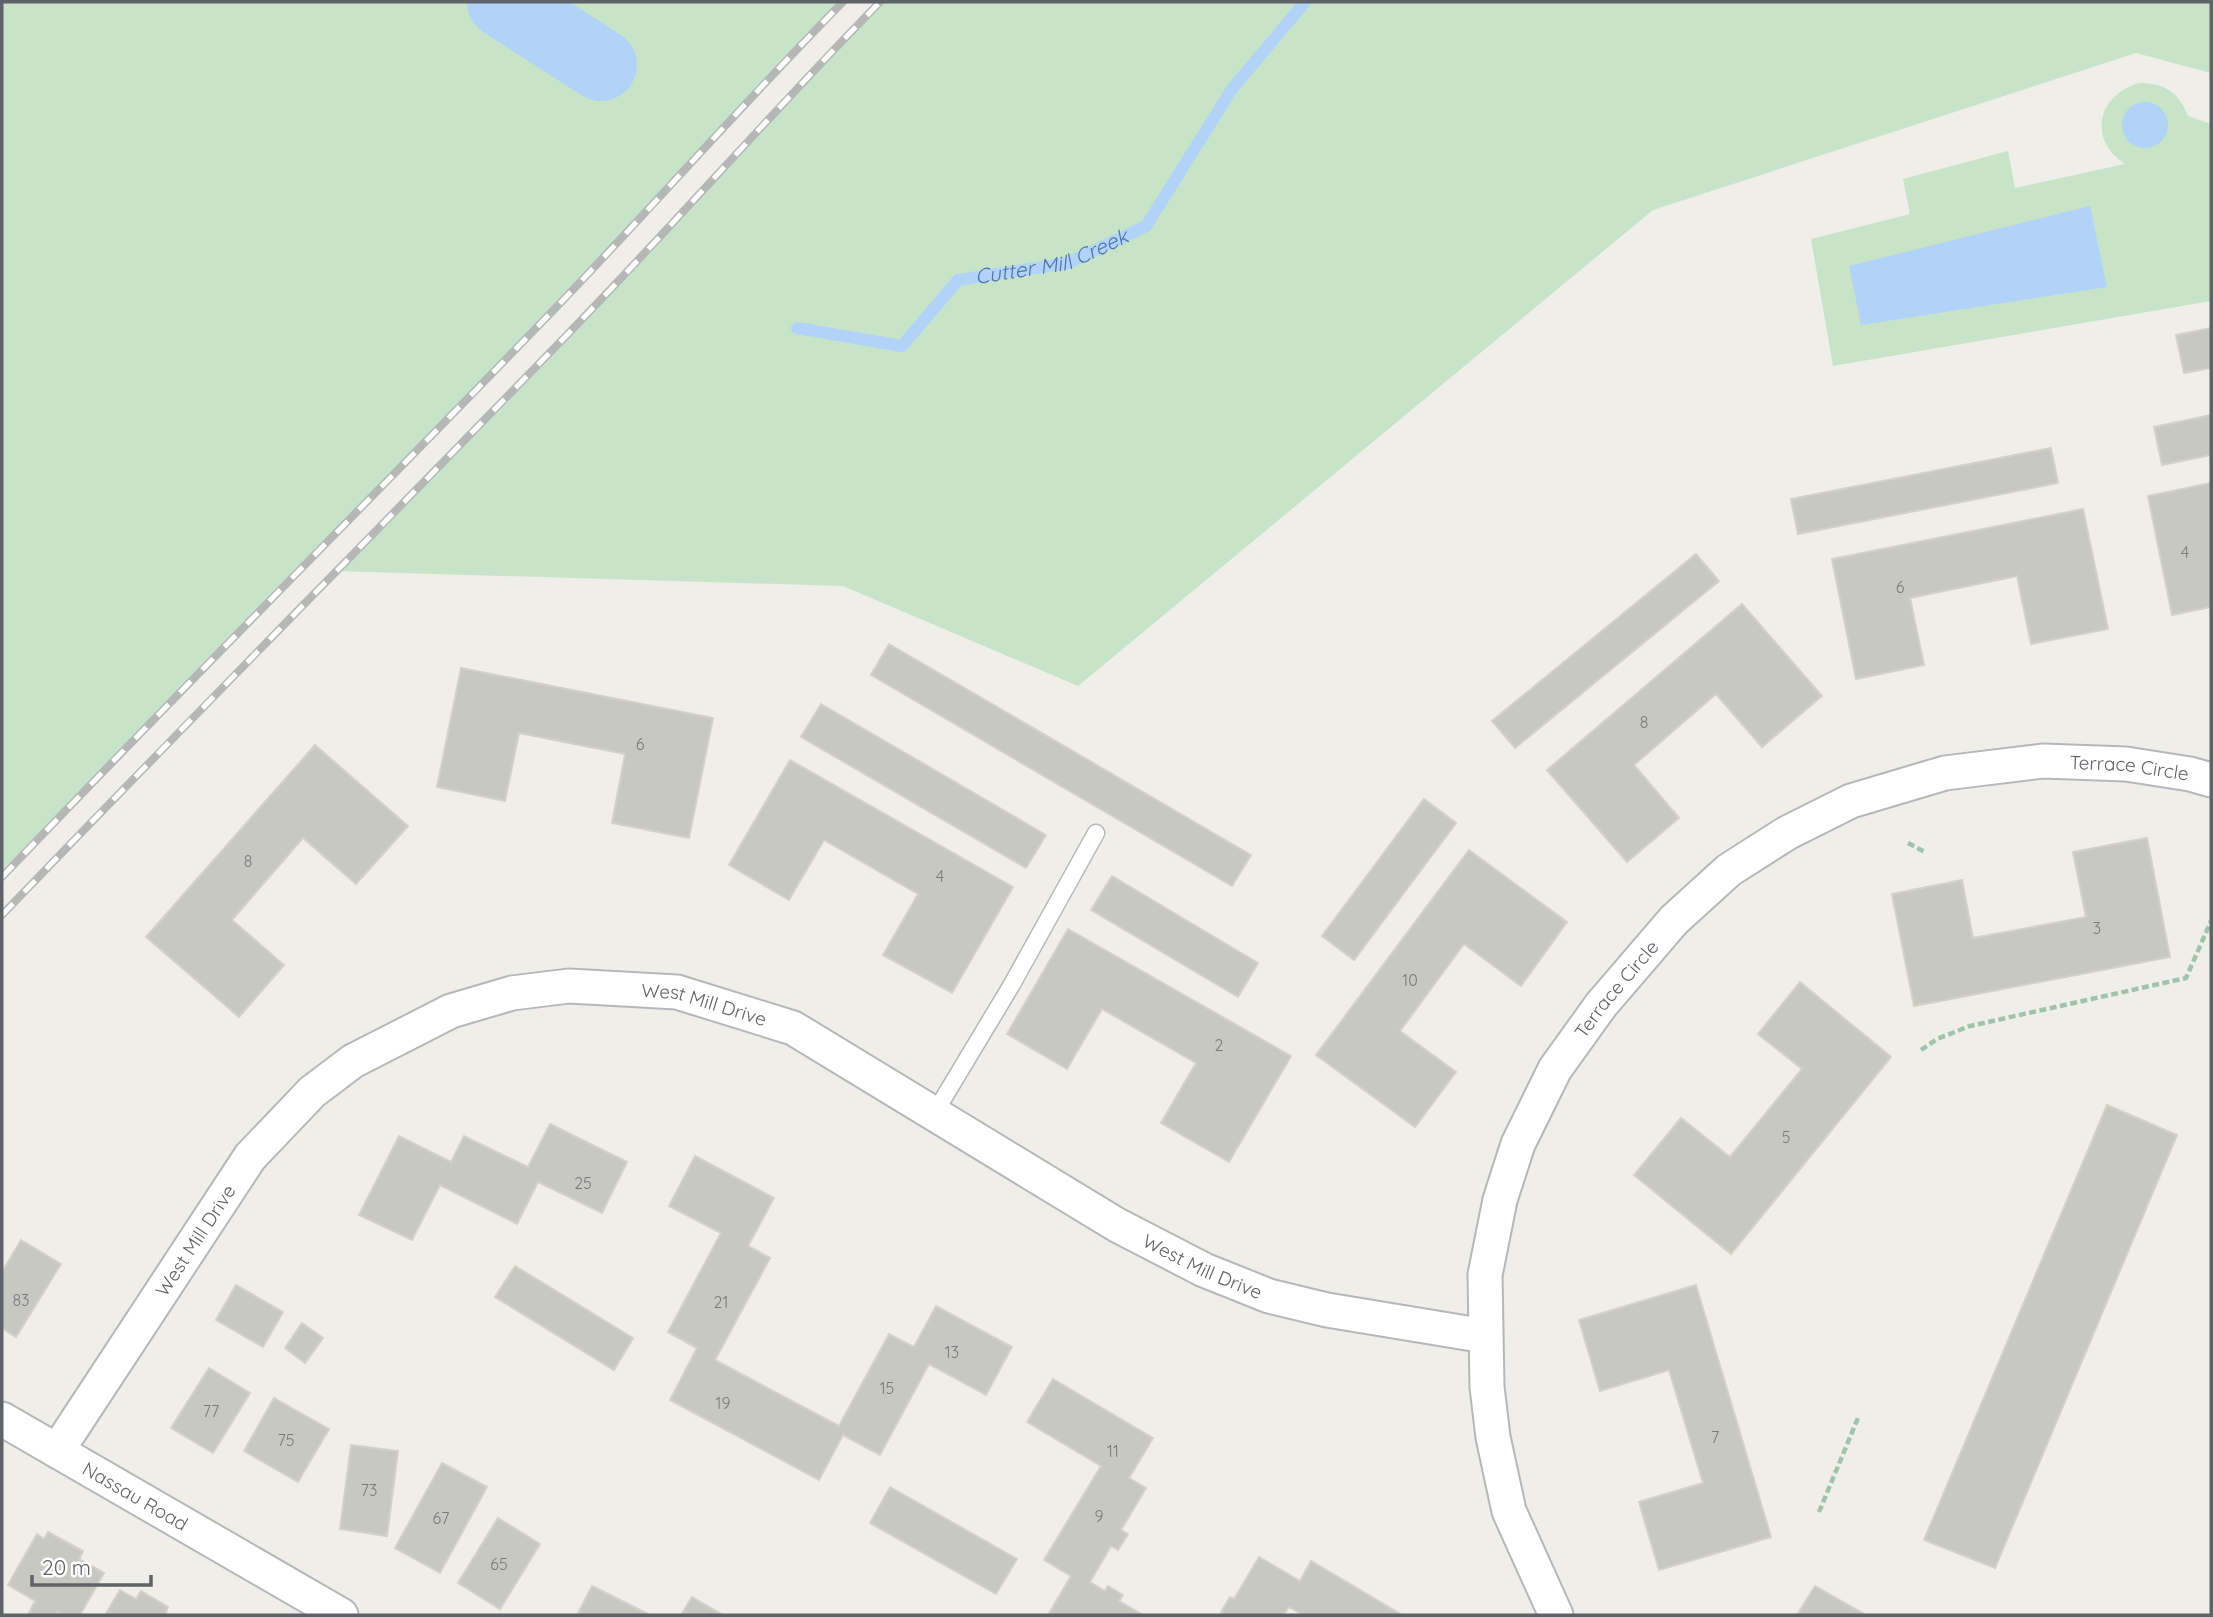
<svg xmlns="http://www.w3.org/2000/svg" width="2213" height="1617" font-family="Quicksand,sans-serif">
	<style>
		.green { fill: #c7e4c9 }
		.water { fill: #b1d3f7 }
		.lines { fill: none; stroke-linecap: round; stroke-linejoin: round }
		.stream { stroke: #b1d3f7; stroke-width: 12 }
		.river { stroke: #b1d3f7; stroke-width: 72 }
		.building { fill: #c8c8c2; stroke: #d4d1c7; stroke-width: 2 }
		.lane-casing { stroke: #b5b7bb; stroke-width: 19 }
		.street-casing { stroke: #b5b7bb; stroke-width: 37 }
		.path { stroke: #a0c3ac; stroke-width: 4.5; stroke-dasharray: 7 3.5; stroke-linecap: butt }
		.lane { stroke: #fff; stroke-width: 16 }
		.street { stroke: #fff; stroke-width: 33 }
		.rail-casing { stroke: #b5b6b6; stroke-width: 8 }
		.rail { stroke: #fff; stroke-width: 5; stroke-dasharray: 16; stroke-linecap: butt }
		.labels { text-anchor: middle; stroke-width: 7; stroke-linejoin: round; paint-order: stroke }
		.number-label { font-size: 16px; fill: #797c7d }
		.street-label { font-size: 19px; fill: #5f6266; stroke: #fff }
		.water-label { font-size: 21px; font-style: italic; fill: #4e73a8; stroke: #fff }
	</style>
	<rect width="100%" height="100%" fill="#efeee8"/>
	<g class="green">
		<path d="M2 2H843C740 106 644 217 542 322 363 507 180 690 2 877Z"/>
		<polygon points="880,2 2211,2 2211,73 2136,53 1653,210 1078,686 843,586 335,571 564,338 814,69"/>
		<path d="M2139 83C2164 83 2179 92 2188 116L2211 124V301L1833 366 1811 239 1910 214 1903 179 2008 151 2015 188 2125 164C2119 160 2113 155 2109 149 2090 120 2110 91 2139 83Z"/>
	</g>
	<g class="water">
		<circle cx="2145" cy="125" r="23"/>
		<polygon points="2090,206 2107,287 1861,325 1849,266"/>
	</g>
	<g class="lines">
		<path class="stream" id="s1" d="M797 328 902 346 958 280 1068 263 1146 226 1232 89 1305 2"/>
		<polyline class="river" points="503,2 601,65"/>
	</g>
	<g class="building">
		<polygon points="2211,328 2211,368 2184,373 2176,335"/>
		<polygon points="2211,415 2211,455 2162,465 2154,427"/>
		<polygon points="2051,448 2058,483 1798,534 1791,499"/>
		<polygon points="2211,483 2211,607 2172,615 2148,496"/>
		<polygon points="2083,509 2108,629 2031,644 2017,576 1910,598 1924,665 1856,679 1832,559"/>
		<polygon points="1696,554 1719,581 1515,748 1492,721"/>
		<polygon points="1742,604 1822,696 1762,747 1716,694 1634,765 1679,818 1627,862 1547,770"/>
		<polygon points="889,644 1251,855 1232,886 871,675"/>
		<polygon points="461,668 713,718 689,838 612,823 625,754 519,733 505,801 437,787"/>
		<polygon points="821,704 1046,835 1026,868 801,737"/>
		<polygon points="315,745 408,826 356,884 303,838 232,920 284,965 239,1017 146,937"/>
		<polygon points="790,760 1013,887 952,993 883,955 918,894 824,840 789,900 729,865"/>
		<polygon points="1424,799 1456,823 1354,960 1322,936"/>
		<polygon points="2147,838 2170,957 1914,1006 1892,894 1962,880 1973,938 2086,917 2073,852"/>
		<polygon points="1469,850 1567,922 1521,986 1464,944 1400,1031 1456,1072 1415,1127 1316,1055"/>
		<polygon points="1112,876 1258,963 1238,997 1091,910"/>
		<polygon points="1068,929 1291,1056 1229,1162 1161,1123 1196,1063 1102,1009 1067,1069 1007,1034"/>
		<polygon points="1800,982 1891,1057 1731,1254 1634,1175 1681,1118 1730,1157 1802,1069 1758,1034"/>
		<polygon points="2107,1105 2177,1135 1995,1568 1924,1540"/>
		<polygon points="550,1124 627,1162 602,1213 538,1182 517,1224 440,1185 412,1240 359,1215 399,1136 451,1162 464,1136 528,1167"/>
		<polygon points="695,1156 774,1198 748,1246 770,1258 715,1360 839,1426 889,1334 914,1347 936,1306 1012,1347 986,1395 929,1364 880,1455 843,1435 819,1480 670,1400 697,1348 668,1332 721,1233 669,1206"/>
		<polygon points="21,1240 61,1264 16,1337 2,1328 2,1272"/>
		<polygon points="515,1266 633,1338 614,1370 495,1297"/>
		<polygon points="236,1285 283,1312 263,1347 216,1320"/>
		<polygon points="1696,1285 1771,1537 1659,1570 1639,1502 1703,1483 1669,1370 1600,1391 1579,1320"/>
		<polygon points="302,1323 323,1338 305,1363 285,1348"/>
		<polygon points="209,1368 250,1393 213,1453 171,1428"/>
		<polygon points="1053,1379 1153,1438 1129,1478 1146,1488 1121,1530 1128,1534 1118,1550 1111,1546 1090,1582 1105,1591 1108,1586 1123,1595 1119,1601 1143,1615 1048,1615 1071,1576 1044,1560 1101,1466 1027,1422"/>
		<polygon points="274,1398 329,1429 298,1482 244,1451"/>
		<polygon points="351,1445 398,1451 387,1536 340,1529"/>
		<polygon points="442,1463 487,1487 440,1573 395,1548"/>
		<polygon points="890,1487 1017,1559 996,1594 870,1523"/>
		<polygon points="498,1518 540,1544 500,1609 458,1583"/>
		<polygon points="48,1532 83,1551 79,1559 104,1573 80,1615 61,1615 57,1613 56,1615 28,1615 35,1601 8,1585 37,1534 44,1539"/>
		<polygon points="1259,1557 1300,1581 1311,1561 1402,1615 1303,1615 1289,1607 1283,1615 1225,1615 1221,1612 1230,1597 1234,1599"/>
		<polygon points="592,1586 650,1615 577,1615"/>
		<polygon points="1815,1586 1866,1615 1797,1615"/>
		<polygon points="120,1590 136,1599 141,1591 168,1607 165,1615 105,1615"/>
		<polygon points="692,1597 723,1615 681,1615"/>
	</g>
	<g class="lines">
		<g class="lane-casing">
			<polyline id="lane" points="934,1114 1011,986 1096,833"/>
		</g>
		<g class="street-casing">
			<g id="street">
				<path id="s2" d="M2 1419 341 1615"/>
				<path id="s3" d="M57 1451 250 1157 312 1092 353 1061 451 1011 512 993 569 986 677 992 793 1028 1117 1225 1204 1270 1269 1296 1327 1310 1485 1336"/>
				<path id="s4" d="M1556 1615 1509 1511 1493 1437 1487 1387 1485 1275 1500 1200 1518 1144 1555 1069 1601 1005 1674 920 1729 870 1787 833 1851 801 1945 773 2043 761 2126 764 2190 774 2211 780"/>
			</g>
		</g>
		<g class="path">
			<polyline points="1908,843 1925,852"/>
			<polyline points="1921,1050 1937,1039 1970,1026 2186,978 2211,921"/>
			<polyline points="1819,1512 1858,1418"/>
		</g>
		<use href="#lane" class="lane"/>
		<use href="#street" class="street"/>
		<g class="rail-casing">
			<g id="rail">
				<path d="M2 877C180 690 363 507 542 322 644 217 740 106 843 2"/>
				<path d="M2 915C187 722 376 532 562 340 670 229 772 112 880 2"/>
			</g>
		</g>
		<use href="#rail" class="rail"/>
	</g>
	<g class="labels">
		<g class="number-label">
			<text x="2185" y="558">4</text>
			<text x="1900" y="593">6</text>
			<text x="1644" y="728">8</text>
			<text x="640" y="750">6</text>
			<text x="248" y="867">8</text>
			<text x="940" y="882">4</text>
			<text x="2097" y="934">3</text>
			<text x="1410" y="986">10</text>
			<text x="1219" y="1051">2</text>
			<text x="1786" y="1143">5</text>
			<text x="583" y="1189">25</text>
			<text x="21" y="1306">83</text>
			<text x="721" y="1308">21</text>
			<text x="952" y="1358">13</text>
			<text x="887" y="1394">15</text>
			<text x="723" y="1409">19</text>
			<text x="211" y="1417">77</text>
			<text x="1715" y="1443">7</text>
			<text x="286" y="1446">75</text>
			<text x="1113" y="1457">11</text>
			<text x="369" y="1496">73</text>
			<text x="1099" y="1522">9</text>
			<text x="441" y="1524">67</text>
			<text x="499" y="1570">65</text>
		</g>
		<g class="street-label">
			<text dy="7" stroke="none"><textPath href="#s4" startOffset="1260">Terrace Circle</textPath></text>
			<text dy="7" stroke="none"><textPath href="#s4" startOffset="672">Terrace Circle</textPath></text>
			<text dy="7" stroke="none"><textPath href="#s3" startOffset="861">West Mill Drive</textPath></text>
			<text dy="7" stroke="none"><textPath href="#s3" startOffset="252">West Mill Drive</textPath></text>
			<text dy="7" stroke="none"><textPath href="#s3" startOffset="1428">West Mill Drive</textPath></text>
			<text dy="7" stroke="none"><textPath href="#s2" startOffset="154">Nassau Road</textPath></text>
		</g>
		<g class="water-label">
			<text dy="7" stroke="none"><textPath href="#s1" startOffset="290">Cutter Mill Creek</textPath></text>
		</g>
	</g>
	<rect width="2213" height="1617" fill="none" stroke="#5f6266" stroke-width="7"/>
	<path d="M32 1575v10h119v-10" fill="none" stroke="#5f6266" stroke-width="3.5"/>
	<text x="42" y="1575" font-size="21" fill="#5f6266" stroke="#ffffff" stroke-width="5" paint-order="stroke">20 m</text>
</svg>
